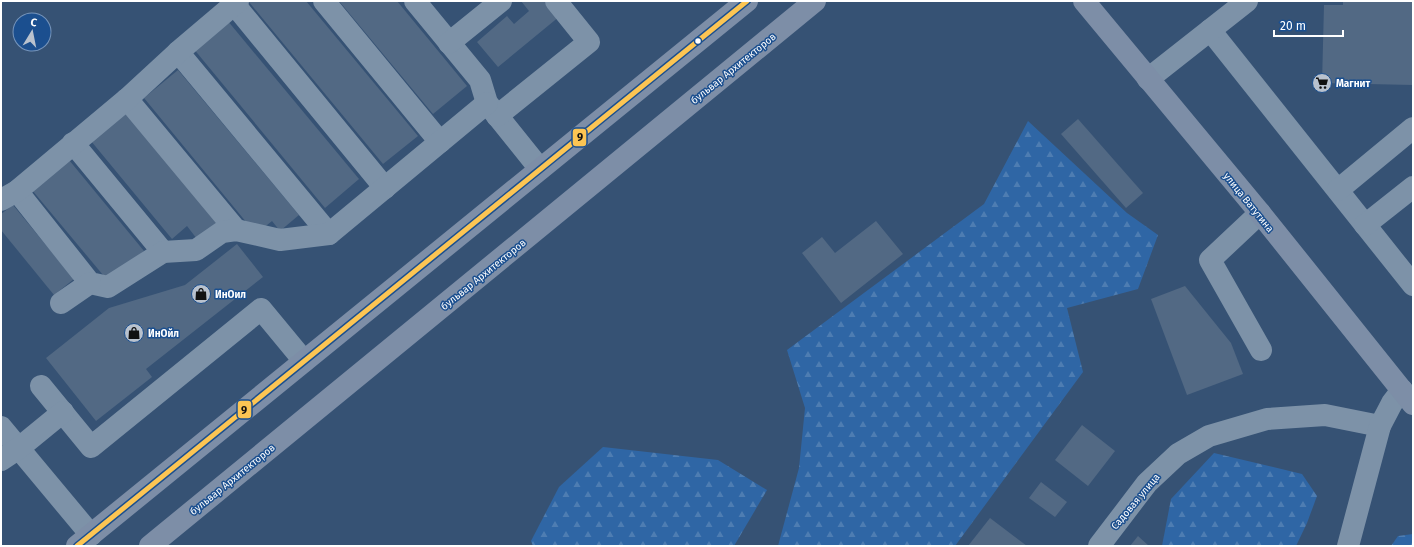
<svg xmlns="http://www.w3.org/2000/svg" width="1414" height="547" font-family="'Fira Sans',sans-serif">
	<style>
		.forest { fill: url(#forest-firs) }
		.building { fill: #526984 }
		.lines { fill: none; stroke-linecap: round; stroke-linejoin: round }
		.minor { stroke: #7d92a8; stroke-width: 22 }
		.major { stroke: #7d8ea7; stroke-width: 22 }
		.bus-1-casing { stroke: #1b4f8f; stroke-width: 8 }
		.bus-1 { stroke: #fcc553; stroke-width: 5 }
		.bus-dot { fill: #fff; stroke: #1b4f8f; stroke-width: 1.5 }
		.labels { text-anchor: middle; stroke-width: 3; stroke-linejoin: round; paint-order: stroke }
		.street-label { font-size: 10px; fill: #fff; stroke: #1b4f8f }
		.poi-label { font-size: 10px; font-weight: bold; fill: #fff; stroke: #1b4f8f; text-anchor: start }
		.line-badge { stroke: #1b4f8f; stroke-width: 1.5 }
		.pale-badge-label { font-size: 11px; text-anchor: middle; font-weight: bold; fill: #111 }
	</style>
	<defs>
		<pattern id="forest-firs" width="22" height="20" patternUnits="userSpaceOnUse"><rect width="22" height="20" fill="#2f66a5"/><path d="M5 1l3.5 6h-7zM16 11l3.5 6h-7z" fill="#4e7db2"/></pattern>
	</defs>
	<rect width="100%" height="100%" fill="#365274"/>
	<g class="forest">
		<polygon points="1028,121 1127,213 1158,235 1138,289 1067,308 1083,372 955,546 778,546 799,468 805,408 787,350 984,204"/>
		<polygon points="603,447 718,460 767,490 734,546 533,546 531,541 559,487"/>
		<polygon points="1214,453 1302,474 1317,496 1307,523 1296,546 1162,546 1171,499"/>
		<polygon points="1413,534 1413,546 1391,546 1398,536"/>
	</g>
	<g class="building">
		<polygon points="250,1 306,1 418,136 383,164 249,2"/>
		<polygon points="339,1 397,1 467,86 433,114"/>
		<polygon points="521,1 547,1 560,16 498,67 477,42 507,16 514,24 529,11"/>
		<polygon points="1343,1 1413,1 1413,85 1322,83 1324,5 1343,5"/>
		<polygon points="227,20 359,179 325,208 193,48"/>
		<polygon points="178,70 299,215 280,231 272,221 256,234 144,98"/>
		<polygon points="126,113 217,223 197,239 187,226 172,239 91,141"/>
		<polygon points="1078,119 1143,193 1126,208 1061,134"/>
		<polygon points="69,160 144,251 108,281 32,190"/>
		<polygon points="13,205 74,279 54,295 1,230 1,214"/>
		<polygon points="876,221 903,254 841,303 802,253 822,237 835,253"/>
		<polygon points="237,244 263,277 146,369 152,377 96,421 46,358 109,308 185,285"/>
		<polygon points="1185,286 1231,343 1243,374 1187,395 1151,299"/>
		<polygon points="1082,425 1115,451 1088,486 1055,460"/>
		<polygon points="1041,482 1067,502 1055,517 1029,498"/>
		<polygon points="990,518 1027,546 968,546"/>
		<polygon points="1138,536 1149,546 1130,546"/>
	</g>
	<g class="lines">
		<g class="minor">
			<polyline points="324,1 440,142"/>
			<polyline points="415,1 480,80 487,103 540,169"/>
			<polyline points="234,4 385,188"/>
			<polyline points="1210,30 1413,285"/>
			<polyline points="449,43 501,1"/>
			<polyline points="178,52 329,234"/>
			<polyline points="1148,79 1247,1"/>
			<polyline points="127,99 236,230"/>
			<polyline points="497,116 589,42 556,1"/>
			<polyline points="73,143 163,252"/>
			<polyline points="1338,190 1413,128"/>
			<polyline points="17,191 90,283 108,287 163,252 196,250 222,232 236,230 280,240 329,234 487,103"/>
			<polyline points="1,200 17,191 127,99 178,52 238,1"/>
			<polyline points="1260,213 1210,260 1261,350"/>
			<polyline points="1365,225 1413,187"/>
			<polyline points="61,303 90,283"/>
			<polyline points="41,386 91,447 261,309 304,361"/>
			<polyline points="1,427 91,535"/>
			<polyline points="1,460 19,448 63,412"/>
			<polyline points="1099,546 1147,483 1178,454 1209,436 1267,419 1325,415 1380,426"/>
			<polyline points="1348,546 1380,426 1392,403 1402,390"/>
		</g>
		<g class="major">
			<polyline points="1084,1 1260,213 1413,404"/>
			<polyline points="77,546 747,1"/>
			<polyline points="150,546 815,1"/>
		</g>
		<g class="bus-1-casing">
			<polyline id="bus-1" points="77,546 747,1"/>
		</g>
		<use href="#bus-1" class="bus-1"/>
	</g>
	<defs>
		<g id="supermarket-disc" transform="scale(1)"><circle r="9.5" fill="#b9c2ce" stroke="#1b4f8f"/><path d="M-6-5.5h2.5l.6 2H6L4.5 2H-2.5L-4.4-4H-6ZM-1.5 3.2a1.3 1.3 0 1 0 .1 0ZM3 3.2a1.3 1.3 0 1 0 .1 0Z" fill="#111"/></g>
		<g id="shop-disc" transform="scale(1)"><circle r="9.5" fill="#b9c2ce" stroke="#1b4f8f"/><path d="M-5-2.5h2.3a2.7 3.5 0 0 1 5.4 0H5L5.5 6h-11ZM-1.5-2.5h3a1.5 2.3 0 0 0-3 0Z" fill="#111"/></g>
	</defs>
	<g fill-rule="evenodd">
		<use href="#supermarket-disc" x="1322" y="83"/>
		<use href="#shop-disc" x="201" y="294"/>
		<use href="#shop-disc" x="134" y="333"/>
	</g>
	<circle class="bus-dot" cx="698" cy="41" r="3.5"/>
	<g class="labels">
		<g class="street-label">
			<text transform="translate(733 68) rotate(-39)" y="4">бульвар Архитекторов</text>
			<text transform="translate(1249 202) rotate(51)" y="4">улица Ватутина</text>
			<text transform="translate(483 274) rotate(-39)" y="4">бульвар Архитекторов</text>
			<text transform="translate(232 479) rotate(-39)" y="4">бульвар Архитекторов</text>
			<text transform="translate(1135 501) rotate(-50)" y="4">Садовая улица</text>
		</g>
		<g class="poi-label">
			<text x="1336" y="87">Магнит</text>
			<text x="215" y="298">ИнОил</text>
			<text x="148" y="337">ИнОйл</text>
		</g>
	</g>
	<g class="line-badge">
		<rect x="572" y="128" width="15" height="19" rx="4" fill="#fcc553"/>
		<rect x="237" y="400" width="15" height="19" rx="4" fill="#fcc553"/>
	</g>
	<g class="pale-badge-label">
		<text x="580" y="141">9</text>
		<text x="244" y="414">9</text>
	</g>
	<rect width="1414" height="547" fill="none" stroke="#ffffff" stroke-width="4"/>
	<g transform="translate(32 32) rotate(10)"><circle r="19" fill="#1b4f8f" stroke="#7695bc"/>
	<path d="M0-3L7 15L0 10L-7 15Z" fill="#b9c2ce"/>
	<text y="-6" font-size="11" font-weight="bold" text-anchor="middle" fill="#ffffff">С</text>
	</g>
	<path d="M1274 30v6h69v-6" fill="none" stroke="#ffffff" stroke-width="2"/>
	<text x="1280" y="30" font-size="12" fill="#ffffff" stroke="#1b4f8f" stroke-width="3" paint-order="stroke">20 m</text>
</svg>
